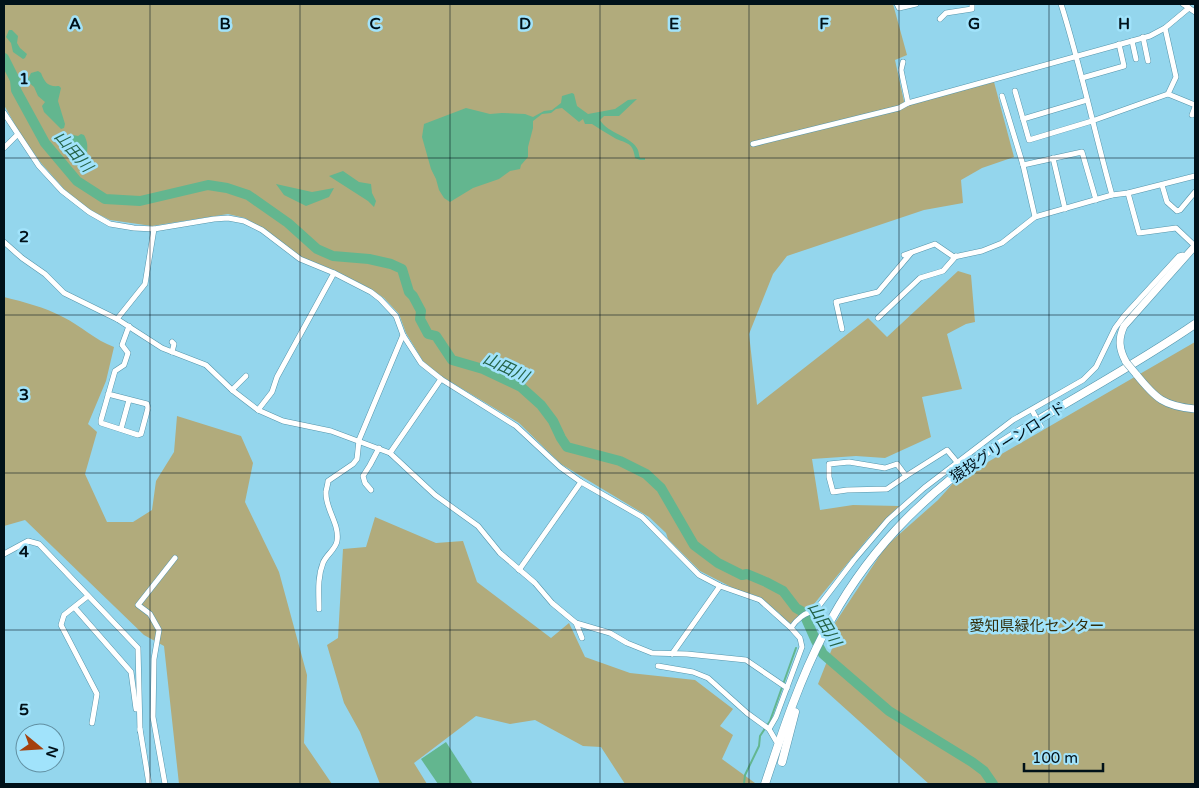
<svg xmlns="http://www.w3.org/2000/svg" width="1199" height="788" font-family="'Varela Round','Noto Sans JP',sans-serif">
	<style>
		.green { fill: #b1ab7c }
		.water { fill: #63b68f }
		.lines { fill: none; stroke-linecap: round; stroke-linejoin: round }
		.stream { stroke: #63b68f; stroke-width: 2 }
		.river { stroke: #63b68f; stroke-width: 10 }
		.street-casing { stroke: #5595ab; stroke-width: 6 }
		.secondary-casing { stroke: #5595ab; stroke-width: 8 }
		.primary-casing { stroke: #5595ab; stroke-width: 9 }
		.street { stroke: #fff; stroke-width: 5 }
		.secondary { stroke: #fff; stroke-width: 7 }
		.primary { stroke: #fff; stroke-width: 8 }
		.street-bridge-casing { stroke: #5595ab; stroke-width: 6; stroke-linecap: butt }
		.secondary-bridge-casing { stroke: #5595ab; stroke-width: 8; stroke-linecap: butt }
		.street-bridge { stroke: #fff; stroke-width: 5 }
		.secondary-bridge { stroke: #fff; stroke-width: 7 }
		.grid { fill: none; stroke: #001119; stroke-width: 1; stroke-opacity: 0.55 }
		.labels { text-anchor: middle; stroke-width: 5; stroke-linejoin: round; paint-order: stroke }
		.street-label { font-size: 15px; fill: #001119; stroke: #a1e3fb }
		.park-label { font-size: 15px; fill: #322e0b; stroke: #a1e3fb }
		.water-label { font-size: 16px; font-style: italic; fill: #256348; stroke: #a1e3fb }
		.grid-label { font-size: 16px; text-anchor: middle; font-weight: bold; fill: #001119; stroke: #a1e3fb; stroke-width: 5; stroke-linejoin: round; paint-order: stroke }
	</style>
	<rect width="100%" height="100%" fill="#94d6ed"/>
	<g class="green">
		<polygon points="4,4 893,4 907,55 895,60 905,106 994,82 1014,157 982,168 961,180 963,203 924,210 787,256 773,274 749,334 757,405 868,318 887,337 958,271 971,275 975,322 966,324 947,334 962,389 922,397 931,437 885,458 856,456 812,459 820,510 853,505 899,506 869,537 814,604 790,624 788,623 779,613 760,597 735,589 700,571 668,539 666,533 649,517 561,464 519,423 441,376 423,361 406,333 399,314 384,298 371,289 334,270 301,257 262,228 245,218 228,214 152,226 110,220 90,210 65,190 41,163 19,132 4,105"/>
		<path d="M4 297C24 302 44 307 63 317 81 326 95 340 114 347L106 381 88 424 97 432 85 474 107 522H133L152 510 156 481 174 452 177 416 241 436 253 463 245 502 279 572 307 675 304 743 332 784H179L164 646 144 635 25 520 4 526Z"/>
		<polygon points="1195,342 1195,784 929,784 818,684 839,631 831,629 886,546 938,500 955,481"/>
		<polygon points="375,517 436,543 463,541 477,582 551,638 569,623 585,657 630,673 695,680 733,709 720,726 733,735 722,759 755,783 754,784 625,784 601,747 583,746 535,720 510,724 476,716 414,763 427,784 380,784 360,732 344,703 327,645 338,638 343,549 366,547"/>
	</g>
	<g class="water">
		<polygon points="9,30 12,30 18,36 17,43 20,48 27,54 25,58 23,59 13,52 11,43 6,37"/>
		<path d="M38 71 41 73C45 83 48 87 59 86L61 88 58 101 65 124 64 128 61 129 44 112 42 106 45 102 38 96 34 87 27 81 31 73Z"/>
		<path d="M572 93 574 94 577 106 588 114 615 109 628 100 637 99 619 116H604L600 120C608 134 632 136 638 150 639 153 639 156 640 158H645V160H640L635 158C633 140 624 144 613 137 605 132 598 128 592 124H585L583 119 579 122 562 108 556 109 551 113 542 114 533 121V128L528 147V157L521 165 520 169 510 171 499 179 473 188 450 202 444 198 439 190 436 179 431 169 422 137 424 124 466 108 490 114 502 113 525 114 533 117 544 111 552 110 561 103 562 96Z"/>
		<path d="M81 134 84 135C91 148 84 152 89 162L85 168C78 159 69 155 63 145L66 138 73 135 78 136Z"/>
		<polygon points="343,171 359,182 371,184 372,193 376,201 374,207 368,201 329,176"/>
		<polygon points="276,184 312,192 334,188 329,197 306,206 284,195"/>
		<polygon points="446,742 473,784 438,784 421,759"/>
	</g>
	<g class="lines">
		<polyline class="stream" points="744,784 745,775 759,746 760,736 770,721 796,648"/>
		<polyline class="river" points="4,58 15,80 16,90 45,143 77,181 105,199 140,201 208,185 227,188 248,195 288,223 317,249 333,256 369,259 391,264 402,269 409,292 413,296 421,311 420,319 428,334 436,336 452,360 483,369 521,387 541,405 553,421 561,438 567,447 620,461 646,474 661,488 694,545 718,563 742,575 747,574 766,582 783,591 796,608 803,612 816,641 823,654 889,711 972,762 984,771 993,784"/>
		<g class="street-casing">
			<g id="street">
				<polyline points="897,4 899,8 916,4"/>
				<path d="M1061 4C1081 67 1094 131 1112 195"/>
				<polyline points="1183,4 1195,12"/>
				<polyline points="940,19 946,13 972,9 972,4"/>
				<polyline points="1143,37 1148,61"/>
				<polyline points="1132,41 1136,59"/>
				<polyline points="903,62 901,70 908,103"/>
				<polyline points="1082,78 1124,66 1119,44"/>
				<polyline points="1015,91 1029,140 1092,121 1168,94 1195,105"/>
				<polyline points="1168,94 1176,77 1165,28 1189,8"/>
				<polyline points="1002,96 1023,165 1035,217"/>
				<polyline points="4,113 39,166 62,191 89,212 110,224 134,228 154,229 214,219 228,218 244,221 262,230 300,259 334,273 371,292 380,299 396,316 403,335 421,363 441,379 516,426 560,467 581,482 642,517 699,575 720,586 760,600 791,628 800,638 802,647 776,717 769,729"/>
				<polyline points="1192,115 1195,107"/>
				<polyline points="1023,119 1087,100"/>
				<polyline points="753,144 899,108 908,103 1150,36 1165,28"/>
				<polyline points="4,148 17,135"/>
				<polyline points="1053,158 1065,209"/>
				<polyline points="1023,165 1082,152 1096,200"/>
				<polyline points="1162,185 1167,202 1177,211 1180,210 1195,192"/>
				<polyline points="1128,193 1139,233 1176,228 1195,246"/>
				<polyline points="4,242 22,258 45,274 64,293 117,319 162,348 206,365 232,390 258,410 283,421 331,431 390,453 435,495 478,526 500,553 535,583 552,603 576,623 610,633 627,643 652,653 687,654 746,660 787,688"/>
				<polyline points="904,255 935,244 954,257 982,251 1002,243 1035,217 1112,195 1128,193 1195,176"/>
				<polyline points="878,318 920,278 943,271 956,256"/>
				<polyline points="117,319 145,284 154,229"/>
				<polyline points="842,329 836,302 878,292 911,253"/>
				<polyline points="172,342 174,344 172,352"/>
				<polyline points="232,390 246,376"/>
				<polyline points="108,394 147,404 148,408 141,434 138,435 101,423 101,420 115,371 124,365 128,353 122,345 129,326"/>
				<polyline points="258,410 272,392 277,377 334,273"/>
				<polyline points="121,429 129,400"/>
				<polyline points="390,453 441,379"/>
				<polygon points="849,462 885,468 897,464 906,476 887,489 847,490 833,492 829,477 829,464"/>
				<polyline points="906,476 947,450 957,462"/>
				<polyline points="371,490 365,483 363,476 370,465 379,448"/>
				<polyline points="4,554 28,541 39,544 138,648 140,731"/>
				<polyline points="519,570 581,482"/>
				<polyline points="88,596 64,615 61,625 97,694 92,723"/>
				<polyline points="75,608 131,672 136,709"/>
				<path d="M319 609C319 594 317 578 323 563 326 555 336 549 337 541 340 524 325 509 326 492 326 489 328 485 328 481L353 464 357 459 359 440 403 335"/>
				<polyline points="576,623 582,638"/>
				<path d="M791 628C796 620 805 612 815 611L854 560 888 520 924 488 1013 420 1083 380 1096 367 1115 328 1124 316 1179 256 1183 255 1185 257"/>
				<polyline points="672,654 720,586"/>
				<polyline points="658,666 693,672 708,678 747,713 769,729 776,741"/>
				<polyline points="140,729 149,784"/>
				<polyline points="165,784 153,717 154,659 159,630 150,614 138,605 175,558"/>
			</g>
		</g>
		<g class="secondary-casing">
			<g id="secondary">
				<path d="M1126 362C1119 349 1118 339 1124 326L1195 246"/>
				<path d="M1136 374C1156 399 1164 406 1195 409"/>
			</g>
		</g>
		<g class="primary-casing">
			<g id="primary">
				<polyline points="782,762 795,712"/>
				<path d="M765 784C782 733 799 681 824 633 864 555 920 497 993 448 1059 405 1130 369 1195 324"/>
			</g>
		</g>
		<use href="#street" class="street"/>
		<use href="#secondary" class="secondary"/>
		<use href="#primary" class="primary"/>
		<g class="street-bridge-casing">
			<polyline id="street-bridge" points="1033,412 1041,427"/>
		</g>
		<g class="secondary-bridge-casing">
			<polyline id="secondary-bridge" points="1126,362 1136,374"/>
		</g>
		<use href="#street-bridge" class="street-bridge"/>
		<use href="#secondary-bridge" class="secondary-bridge"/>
	</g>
	<path class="grid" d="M150 4V784M300 4V784M450 4V784M600 4V784M749 4V784M899 4V784M1049 4V784M4 158H1195M4 315H1195M4 473H1195M4 630H1195"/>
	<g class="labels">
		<g class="street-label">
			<text transform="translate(1008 442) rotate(-33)" y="5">猿投グリーンロード</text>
		</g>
		<g class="park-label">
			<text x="1037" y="631">愛知県緑化センター</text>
		</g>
		<g class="water-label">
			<text transform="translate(74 151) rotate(49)" y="6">山田川</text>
			<text transform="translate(506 367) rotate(25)" y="6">山田川</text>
			<text transform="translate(825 624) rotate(59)" y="6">山田川</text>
		</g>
	</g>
	<g class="grid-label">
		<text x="75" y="29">A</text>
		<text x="225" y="29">B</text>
		<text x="375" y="29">C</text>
		<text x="525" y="29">D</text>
		<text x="674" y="29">E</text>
		<text x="824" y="29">F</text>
		<text x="974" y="29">G</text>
		<text x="1124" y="29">H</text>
		<text x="24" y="84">1</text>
		<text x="24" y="242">2</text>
		<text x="24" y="400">3</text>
		<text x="24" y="557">4</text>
		<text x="24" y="715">5</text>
	</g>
	<rect width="1199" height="788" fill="none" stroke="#001119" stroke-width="10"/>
	<g transform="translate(40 748) rotate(108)"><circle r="24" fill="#a1e3fb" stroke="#618fa1"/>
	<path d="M0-4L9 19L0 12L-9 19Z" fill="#a4400d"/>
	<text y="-8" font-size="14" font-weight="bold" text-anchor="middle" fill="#001119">N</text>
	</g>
	<path d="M1024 763v8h79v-8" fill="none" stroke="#001119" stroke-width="2.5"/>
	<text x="1032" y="763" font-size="15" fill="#001119" stroke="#a1e3fb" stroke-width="4" paint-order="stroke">100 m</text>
</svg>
